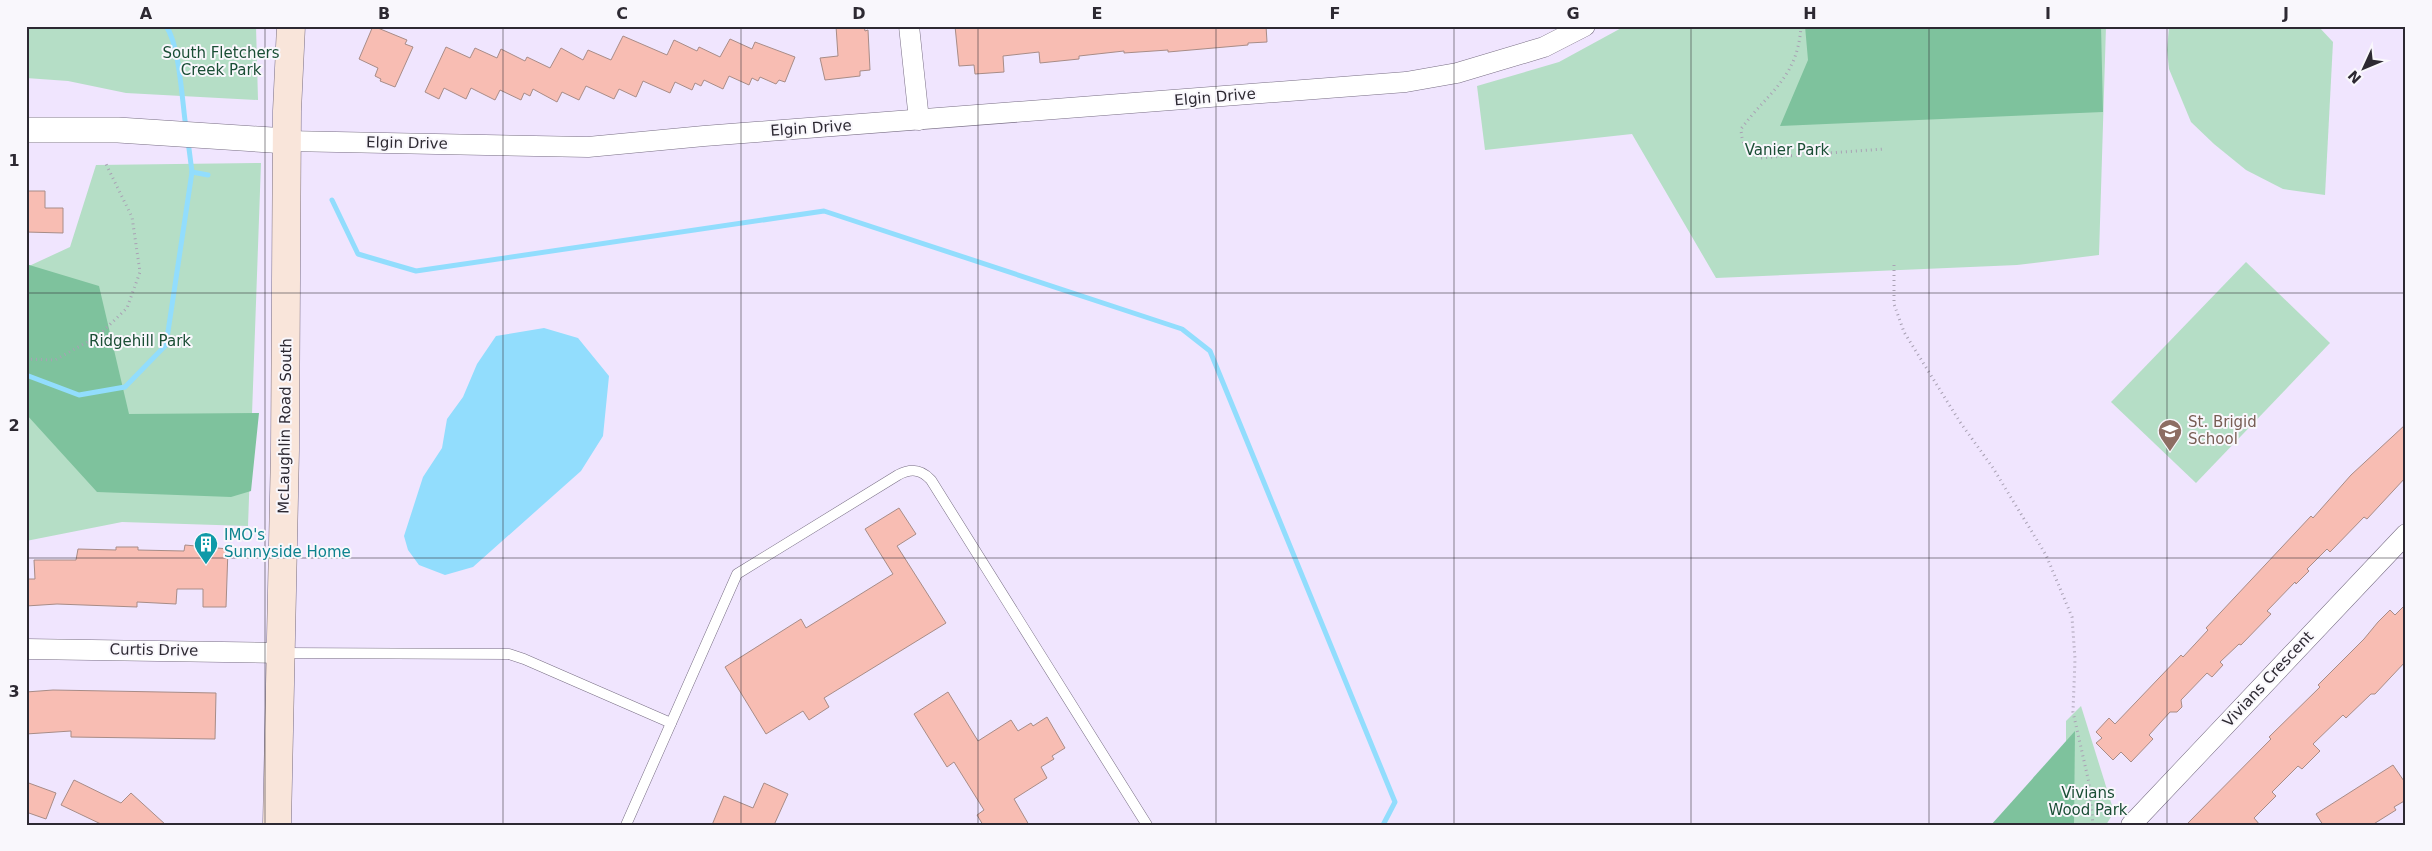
<svg xmlns="http://www.w3.org/2000/svg" width="2432" height="851" font-family="'DejaVu Sans',sans-serif">
	<style>
		.green { fill: #b5dec6 }
		.forest { fill: #7ec29d }
		.water { fill: #92ddfd }
		.lines { fill: none; stroke-linecap: round; stroke-linejoin: round }
		.stream { stroke: #92ddfd; stroke-width: 5 }
		.building { fill: #f8bdb3; stroke: #a88c87 }
		.service-casing { stroke: #786e84; stroke-width: 11 }
		.minor-casing { stroke: #786e84; stroke-width: 21 }
		.tertiary-casing { stroke: #786e84; stroke-width: 26 }
		.secondary-casing { stroke: #786e84; stroke-width: 29 }
		.path { stroke: #a9a1b4; stroke-width: 3; stroke-dasharray: 1 4; stroke-linecap: butt }
		.service { stroke: #fff; stroke-width: 10 }
		.minor { stroke: #fff; stroke-width: 20 }
		.tertiary { stroke: #fff; stroke-width: 25 }
		.secondary { stroke: #f9e5da; stroke-width: 28 }
		.grid { fill: none; stroke: #2d2932; stroke-width: 1; stroke-opacity: 0.55 }
		.labels { text-anchor: middle; stroke-width: 4; stroke-linejoin: round; paint-order: stroke }
		.park-label { font-size: 15px; fill: #1a4e35; stroke: #f9f7fc }
		.street-label { font-size: 15px; fill: #2d2932; stroke: #f9f7fc }
		.education-label { font-size: 15px; fill: #785e54; stroke: #f9f7fc; text-anchor: start }
		.culture-label { font-size: 15px; fill: #0d838f; stroke: #f9f7fc; text-anchor: start }
		.neatline { fill: none; stroke: #2d2932; stroke-width: 2 }
		.grid-label { font-size: 16px; text-anchor: middle; font-weight: bold; fill: #2d2932 }
	</style>
	<rect width="100%" height="100%" fill="#f0e5fe"/>
	<g class="green">
		<polygon points="26,26 256,26 258,100 126,93 68,81 26,78"/>
		<polygon points="1625,26 2106,26 2099,255 2017,265 1716,278 1632,134 1485,150 1477,86 1559,62"/>
		<polygon points="2318,26 2333,42 2325,195 2283,189 2246,170 2214,144 2191,122 2169,69 2167,50 2169,27"/>
		<polygon points="261,163 248,526 122,522 26,541 26,265 29,266 70,247 96,165"/>
		<polygon points="2246,262 2330,343 2196,483 2111,402"/>
		<polygon points="2081,706 2114,812 2106,825 2066,825 2066,721"/>
	</g>
	<g class="forest">
		<polygon points="1805,26 2101,26 2103,112 1780,126 1808,60"/>
		<polygon points="26,264 99,286 129,414 259,413 251,491 231,497 97,492 26,414"/>
		<polygon points="2075,731 2074,825 1991,825"/>
	</g>
	<polygon class="water" points="544,328 578,338 609,376 603,436 581,471 473,567 445,575 419,565 408,550 404,536 423,477 442,448 447,419 463,397 477,364 496,336"/>
	<g class="lines">
		<g class="stream">
			<path d="M166 26C180 46 182 102 186 128"/>
			<polyline points="192,172 208,175"/>
			<polyline points="332,200 358,254 416,271 824,211 1182,329 1210,351 1395,802 1383,825"/>
			<polyline points="26,375 79,395 125,387 166,345 192,172 188,141"/>
		</g>
	</g>
	<g class="building">
		<polygon points="373,26 407,40 405,44 413,47 395,87 380,81 381,79 375,76 378,68 359,59"/>
		<polygon points="836,26 864,26 865,31 868,30 870,70 860,71 860,76 825,80 820,58 838,56"/>
		<polygon points="955,26 1266,26 1267,42 1248,43 1248,45 1168,52 1168,50 1124,53 1124,51 1079,56 1079,59 1040,63 1039,52 1003,56 1004,72 975,74 974,65 959,66"/>
		<polygon points="623,36 667,55 674,40 697,51 699,47 720,57 730,39 752,49 755,42 795,57 785,82 779,80 776,84 760,77 758,81 752,78 749,85 729,76 723,89 704,80 701,86 695,83 692,90 675,82 670,93 643,81 636,97 619,89 614,99 586,86 579,100 562,92 557,102 533,89 530,96 524,93 521,100 500,90 495,100 471,88 466,99 444,88 439,99 425,92 446,47 470,58 475,48 497,58 501,49 525,61 527,57 550,68 561,48 583,60 588,50 611,60"/>
		<polygon points="26,191 45,191 45,208 63,208 63,233 26,232"/>
		<polygon points="2406,424 2406,477 2367,519 2364,517 2330,552 2327,549 2307,569 2309,571 2296,584 2295,582 2267,611 2271,614 2241,645 2239,644 2220,662 2223,665 2212,677 2207,673 2181,700 2182,707 2177,712 2170,712 2149,735 2153,739 2131,762 2121,752 2113,760 2096,743 2102,738 2096,732 2109,718 2115,724 2181,655 2183,657 2208,630 2206,628 2311,516 2313,518 2351,475"/>
		<polygon points="899,508 916,534 897,546 946,623 824,698 829,707 809,720 803,711 766,734 725,667 801,619 806,628 893,574 865,529"/>
		<polygon points="185,545 228,549 226,607 203,607 203,589 177,589 176,604 137,602 137,607 57,604 26,606 26,579 35,579 34,560 76,560 78,549 116,550 116,547 138,547 138,550 184,551"/>
		<polygon points="2406,604 2406,661 2375,694 2371,694 2346,718 2343,715 2313,744 2320,751 2302,769 2298,766 2272,792 2276,796 2254,818 2260,825 2186,825 2271,739 2269,737 2320,687 2318,685 2364,639 2378,622 2390,610 2395,615"/>
		<polygon points="53,690 216,693 215,739 71,737 71,731 26,734 26,692"/>
		<polygon points="948,692 978,741 1011,720 1018,731 1031,723 1033,726 1047,717 1065,748 1052,756 1054,759 1041,767 1047,778 1014,799 1029,825 983,825 977,815 984,810 954,762 947,767 914,714"/>
		<polygon points="2393,765 2406,784 2406,800 2394,807 2396,810 2372,825 2323,825 2316,814"/>
		<polygon points="74,780 121,803 131,793 166,825 103,825 61,805"/>
		<polygon points="26,782 56,793 46,819 26,812"/>
		<polygon points="764,783 788,794 774,825 712,825 724,796 753,808"/>
	</g>
	<g class="lines">
		<g class="service-casing">
			<g id="service">
				<polyline points="282,653 509,654 524,659 671,723"/>
				<path d="M626 825 737 574 898 475C911 468 921 469 931 480L1147 825"/>
			</g>
		</g>
		<g class="minor-casing">
			<g id="minor">
				<polyline points="909,26 919,120"/>
				<polyline points="287,141 588,147 704,136 1406,82 1457,73 1544,47 1585,26"/>
				<polyline points="26,649 282,653"/>
				<polyline points="2131,825 2406,534"/>
			</g>
		</g>
		<g class="tertiary-casing">
			<polyline id="tertiary" points="26,130 118,130 287,141"/>
		</g>
		<g class="secondary-casing">
			<polyline id="secondary" points="277,825 285,450 287,111 291,26"/>
		</g>
		<g class="path">
			<path d="M1801 26C1798 78 1768 92 1741 129 1742 145 1746 150 1760 158L1884 149"/>
			<polyline points="1894,265 1894,304 1904,332 1960,422 1993,468 2046,555 2072,617 2075,659 2073,712 2089,783 2093,825"/>
			<polyline points="26,359 55,360 98,336 127,308 140,272 132,217 105,162"/>
		</g>
		<use href="#service" class="service"/>
		<use href="#minor" class="minor"/>
		<use href="#tertiary" class="tertiary"/>
		<use href="#secondary" class="secondary"/>
	</g>
	<path class="grid" d="M265 26V825M503 26V825M741 26V825M978 26V825M1216 26V825M1454 26V825M1691 26V825M1929 26V825M2167 26V825M26 293H2406M26 558H2406"/>
	<defs>
		<g id="school-pin" transform="scale(1.25)"><path d="M0 17L-7.5 6A9.5 9.5 0 1 1 7.5 6Z" fill="#8d6e63" stroke="#f9f7fc"/><path d="M0-5L7-2L0 1L-7-2ZM-4 1L0 2.5L4 1V4Q0 6-4 4Z" fill="#fff"/></g>
		<g id="building-pin" transform="scale(1.25)"><path d="M0 17L-7.5 6A9.5 9.5 0 1 1 7.5 6Z" fill="#0f9aa8" stroke="#f9f7fc"/><path d="M-4-6H4V6H1V3H-1V6H-4ZM-2.5-4.3h1.7v1.8h-1.7ZM.8-4.3h1.7v1.8H.8ZM-2.5-1h1.7V.8h-1.7ZM.8-1h1.7V.8H.8Z" fill="#fff"/></g>
	</defs>
	<g fill-rule="evenodd">
		<use href="#school-pin" x="2170" y="431"/>
		<use href="#building-pin" x="206" y="544"/>
	</g>
	<g class="labels">
		<g class="park-label">
			<text x="221" y="58">South Fletchers<tspan x="221" dy="17">Creek Park</tspan></text>
			<text x="1787" y="155">Vanier Park</text>
			<text x="140" y="346">Ridgehill Park</text>
			<text x="2088" y="798">Vivians<tspan x="2088" dy="17">Wood Park</tspan></text>
		</g>
		<g class="street-label">
			<text transform="translate(1215 97) rotate(-5)" y="5">Elgin Drive</text>
			<text transform="translate(811 128) rotate(-4)" y="5">Elgin Drive</text>
			<text transform="translate(407 143) rotate(1)" y="5">Elgin Drive</text>
			<text transform="translate(285 426) rotate(-89)" y="5">McLaughlin Road South</text>
			<text transform="translate(154 650) rotate(1)" y="5">Curtis Drive</text>
			<text transform="translate(2268 679) rotate(-47)" y="5">Vivians Crescent</text>
		</g>
		<g class="education-label">
			<text x="2188" y="427">St. Brigid<tspan x="2188" dy="17">School</tspan></text>
		</g>
		<g class="culture-label">
			<text x="224" y="540">IMO's<tspan x="224" dy="17">Sunnyside Home</tspan></text>
		</g>
	</g>
	<rect width="2432" height="851" fill="none" stroke="#f9f7fc" stroke-width="55"/>
	<g transform="translate(2364 68) rotate(226)" stroke="#f9f7fc" stroke-width="4" paint-order="stroke">
	<path d="M0-4L9 19L0 12L-9 19Z" fill="#2d2932"/>
	<text y="-8" font-size="14" font-weight="bold" text-anchor="middle" fill="#2d2932">N</text>
	</g>
	<rect x="28" y="28" width="2376" height="796" class="neatline"/>
	<g class="grid-label">
		<text x="146" y="19">A</text>
		<text x="384" y="19">B</text>
		<text x="622" y="19">C</text>
		<text x="859" y="19">D</text>
		<text x="1097" y="19">E</text>
		<text x="1335" y="19">F</text>
		<text x="1573" y="19">G</text>
		<text x="1810" y="19">H</text>
		<text x="2048" y="19">I</text>
		<text x="2286" y="19">J</text>
		<text x="14" y="166">1</text>
		<text x="14" y="431">2</text>
		<text x="14" y="697">3</text>
	</g>
</svg>
